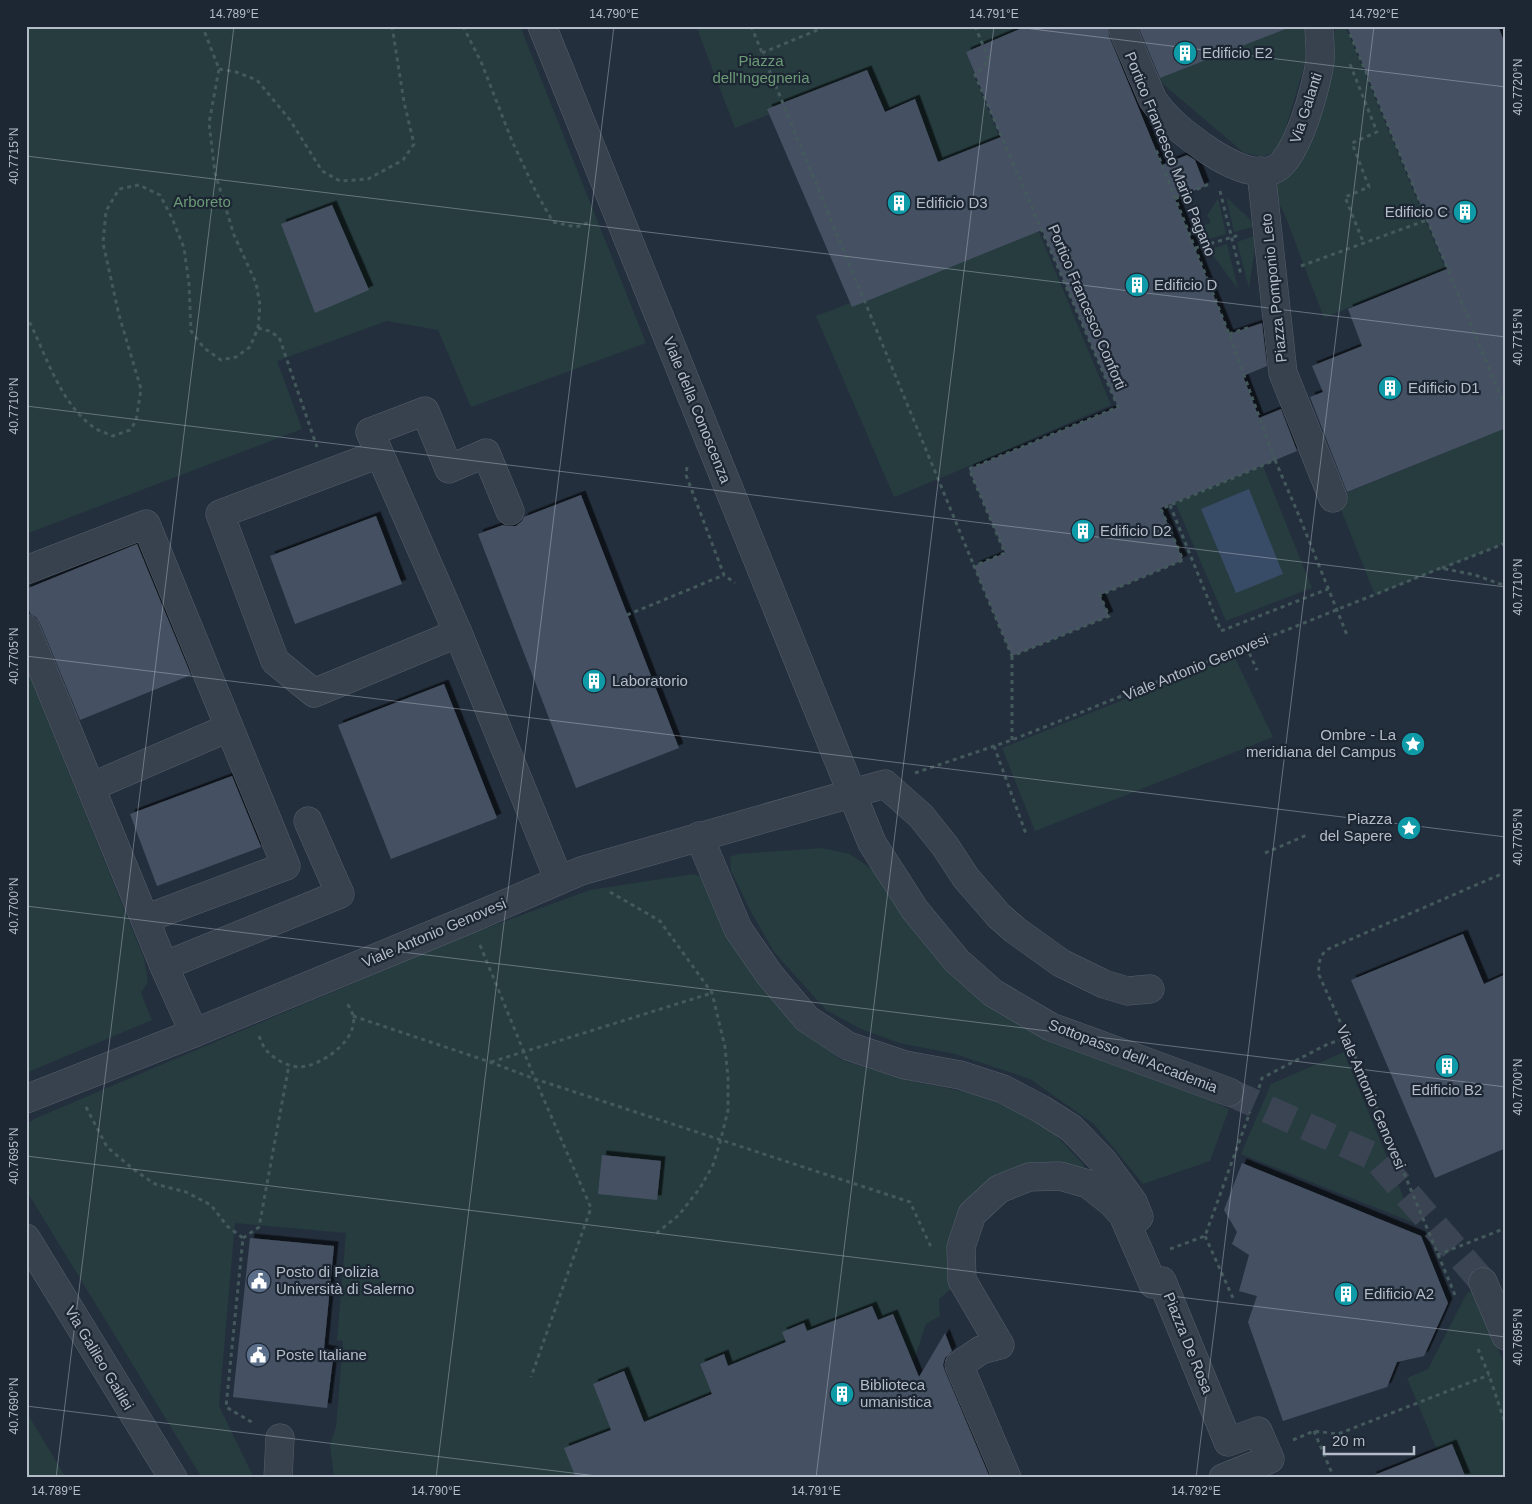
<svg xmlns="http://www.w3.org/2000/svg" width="1532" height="1504" font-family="Arial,sans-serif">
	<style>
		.green { fill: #263c3f }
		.water { fill: #394c67 }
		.building { fill: #455162; filter: url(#shadow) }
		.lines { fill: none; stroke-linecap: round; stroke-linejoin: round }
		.minor-tunnel { stroke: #3a4453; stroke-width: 28; stroke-dasharray: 28 14; stroke-linecap: butt }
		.minor-casing { stroke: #565f6c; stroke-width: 29 }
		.path { stroke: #44595c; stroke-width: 3; stroke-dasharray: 4 4; stroke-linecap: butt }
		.minor { stroke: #38414e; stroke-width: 28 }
		.ticks { fill: none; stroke: #b4bcc9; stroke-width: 1; stroke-opacity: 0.45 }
		.labels { text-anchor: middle; stroke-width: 4.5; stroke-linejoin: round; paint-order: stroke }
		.poi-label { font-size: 15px; fill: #b4bcc9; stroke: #1d2633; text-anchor: start }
		.park-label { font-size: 15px; fill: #6b9a76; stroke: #1d2633 }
		.street-label { font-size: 15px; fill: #b4bcc9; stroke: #1d2633 }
		.neatline { fill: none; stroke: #b4bcc9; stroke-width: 2 }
		.ticks-label { font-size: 12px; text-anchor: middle; fill: #b4bcc9 }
	</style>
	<defs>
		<filter id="shadow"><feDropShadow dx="4.5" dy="-4.5" stdDeviation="0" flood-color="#0009"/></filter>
	</defs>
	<rect width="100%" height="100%" fill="#242f3e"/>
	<g class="green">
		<polygon points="26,26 520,26 646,343 471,407 438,330 387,321 277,361 302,429 26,534"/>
		<polygon points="696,26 1027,26 966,52 975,75 974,76 1111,405 948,475 894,497 816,316 1007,244 969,150 938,162 915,99 885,110 870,74 735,128"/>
		<path d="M1291 26H1310L1308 53 1281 144C1268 160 1262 158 1243 152L1157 79Z"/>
		<polygon points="1336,26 1345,26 1472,333 1445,343 1418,279 1324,318 1285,215 1276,198 1276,189 1278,180 1329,59"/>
		<polygon points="1226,197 1257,226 1234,232"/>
		<polygon points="1218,198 1226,234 1206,240 1202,226 1210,223 1210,220 1207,216"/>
		<polygon points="1257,235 1249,288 1237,242"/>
		<polygon points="1227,244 1238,289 1209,250"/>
		<polygon points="1506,409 1506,543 1375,595 1336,497 1480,438"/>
		<polygon points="1263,466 1312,588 1226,621 1175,502"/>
		<polygon points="1234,656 1273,737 1035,831 1002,748"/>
		<polygon points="26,667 144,958 148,982 141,993 152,1020 26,1073"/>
		<polygon points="821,848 850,854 876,872 959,979 1229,1109 1210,1161 1143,1184 1094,1124 1030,1079 955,1054 899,1043 861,1029 826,1010 774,952 749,908 731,871 730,857 738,854"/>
		<polygon points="693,874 701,876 720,919 749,970 794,1024 841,1060 906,1080 971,1093 1009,1107 1048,1127 1083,1164 1088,1184 1060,1176 972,1214 962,1280 939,1299 940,1316 926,1324 913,1363 894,1315 878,1320 872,1306 828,1323 777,1346 782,1359 737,1362 728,1366 723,1354 700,1364 726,1430 685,1405 644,1422 624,1371 593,1384 611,1430 565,1448 576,1478 334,1478 330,1445 336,1427 343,1341 337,1340 346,1233 235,1223 219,1406 254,1478 202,1478 26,1190 26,1125 34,1119 462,937 590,890"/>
		<polygon points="1344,1052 1344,1053 1414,1223 1241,1154 1271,1084"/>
		<polygon points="1473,1290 1506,1368 1506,1478 1466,1478 1452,1445 1437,1450 1407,1378 1428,1369 1467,1293"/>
		<polygon points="26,1411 66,1478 26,1478"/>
	</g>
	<polygon class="water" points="1249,489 1283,574 1236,593 1201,509"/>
	<g class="building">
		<polygon points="1027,26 1108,26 1109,36 1162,165 1187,155 1195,160 1205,186 1175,199 1229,334 1262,323 1267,366 1243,376 1259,418 1281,409 1297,451 1161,508 1183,560 1100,595 1109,616 1012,656 974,566 1005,553 969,469 1118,407 1042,230 852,307 767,109 867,70 885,112 915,99 938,162 1001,137 966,52"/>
		<polygon points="1138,26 1288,26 1288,28 1160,78"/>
		<polygon points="1347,26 1498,26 1506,46 1506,428 1347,492 1310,397 1323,392 1312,366 1362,346 1348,309 1447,269"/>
		<polygon points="332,205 369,290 315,313 281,224"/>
		<polygon points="581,495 679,748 576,788 478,534 503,525 508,526 516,526 522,521 524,517"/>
		<polygon points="376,516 402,584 295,624 270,556"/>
		<polygon points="137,544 191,675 80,720 40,623 36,617 31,615 26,602 26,589"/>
		<polygon points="444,684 497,818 391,859 338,725"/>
		<polygon points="232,776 261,847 157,886 130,814"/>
		<polygon points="1463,934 1484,984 1506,974 1506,1148 1435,1178 1351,980"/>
		<polygon points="602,1155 661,1161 657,1200 598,1194"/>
		<polygon points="1242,1163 1421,1236 1448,1303 1424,1356 1397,1362 1387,1387 1283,1421 1248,1322 1257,1296 1239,1291 1249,1255 1232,1244 1237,1232 1224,1210"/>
		<polygon points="250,1238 334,1246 324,1349 334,1351 327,1408 233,1397"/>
		<polygon points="872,1306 878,1320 893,1314 919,1377 945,1333 952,1351 945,1358 943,1365 945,1371 990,1478 576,1478 564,1448 611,1430 593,1384 624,1371 644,1422 712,1394 700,1364 724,1354 728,1366 786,1342 782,1332 804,1323 807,1331"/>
		<polygon points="1452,1444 1466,1478 1372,1478 1372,1476"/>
	</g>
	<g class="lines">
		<polyline class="minor-tunnel" points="1229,1092 1375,1157 1483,1282"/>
		<g class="minor-casing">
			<g id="minor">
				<polyline points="542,26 872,843 915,910 957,961 993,993 1051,1027 1229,1092"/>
				<path d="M1123 30C1129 45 1136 60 1142 75 1146 83 1149 92 1153 100 1167 121 1189 137 1209 151 1226 162 1253 177 1273 170 1297 162 1317 84 1320 61 1321 49 1319 37 1319 26"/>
				<polyline points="1261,171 1283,373 1333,498"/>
				<polyline points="379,454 220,514 275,661 314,693 458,633"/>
				<polyline points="510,511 486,453 449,469 425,411 370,432 458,633 559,880"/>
				<polyline points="26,570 146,524 286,866 145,919"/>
				<polyline points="26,629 164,966 194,1033"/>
				<polyline points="91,787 228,728"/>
				<polyline points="699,836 738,929 769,974 807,1019 848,1046 905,1065 960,1075 1003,1089 1041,1109 1071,1128 1103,1161 1133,1202 1139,1217"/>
				<polyline points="164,966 340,894 308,821"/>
				<polyline points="26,1099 194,1033 470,919 581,871 885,784 921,816 945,846 966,878 999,916 1015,930 1061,963 1104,984 1127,991 1150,989"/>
				<polyline points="26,1238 173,1478"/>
				<polyline points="1483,1282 1506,1336"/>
				<polyline points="278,1478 280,1438"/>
				<polyline points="1007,1478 959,1365 981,1350 1000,1345 962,1280 961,1247 972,1214 999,1189 1029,1177 1060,1176 1088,1184 1112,1203 1123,1215 1153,1284 1162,1281 1228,1442 1258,1431 1270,1459 1223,1478"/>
			</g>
		</g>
		<g class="path">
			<polyline points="463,26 482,64 512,141 536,192 553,222 576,227 590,222"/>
			<polyline points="751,26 974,566"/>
			<polyline points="975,26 989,60 975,75 1118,407 969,469 1005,553 974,566 1012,656 1109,616 1100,595 1183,560 1161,509 1275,460 1229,334 1155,147"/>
			<polyline points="1504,26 1506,31"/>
			<polyline points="26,28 29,26"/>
			<polyline points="1350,34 1506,409"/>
			<polyline points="762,53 827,26"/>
			<polyline points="1350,64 1377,132 1352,143 1369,187 1345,197 1364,244"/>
			<polyline points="219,69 236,72 257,80 290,120 322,171 340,181 368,179 403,160 414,144 404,102 392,26"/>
			<polyline points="1220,191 1241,275"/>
			<polyline points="1175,199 1209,184"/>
			<polyline points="1195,248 1240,235"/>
			<polyline points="1301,266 1427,220"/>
			<path d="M26 315C46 353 60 407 98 430 103 432 108 434 113 436L130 430 136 421 141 389 119 315 103 243 106 211 119 189 139 185 160 195 172 218 184 248 189 284 191 331 204 348 221 360 236 357 250 347 258 328 260 305 256 283 234 235 215 173 209 123 219 69 205 33 204 26"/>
			<polyline points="258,328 269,331 279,337 317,447"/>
			<polyline points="1229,334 1250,327"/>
			<polyline points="1275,460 1297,511 1347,635"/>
			<polyline points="687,467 686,475 724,575 735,583"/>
			<polyline points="1170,505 1221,631 1328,589"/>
			<polyline points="1442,568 1506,543"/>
			<polyline points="627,615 724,575"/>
			<polyline points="1246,646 1257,670"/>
			<polyline points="1012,656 1012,740"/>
			<polyline points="994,746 1026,834"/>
			<polyline points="915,773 1012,740 1441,568 1475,575 1506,586"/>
			<polyline points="1265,853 1307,835"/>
			<polyline points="610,892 660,921 712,993 725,1047 728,1078 728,1110 721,1139 713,1165 700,1188 679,1215 653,1236"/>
			<polyline points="480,945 535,1079 591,1208 531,1377"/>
			<polyline points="353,1016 490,1062 535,1079 910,1202 931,1247"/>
			<path d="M259 1036C261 1041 263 1046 266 1050 274 1059 288 1067 300 1067 321 1066 359 1040 353 1015 351 1010 348 1005 346 1001"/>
			<polyline points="491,1062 712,993"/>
			<polyline points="1259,1088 1262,1078 1326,1045 1347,1037"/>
			<polyline points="86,1107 107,1147 133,1169 155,1184 186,1192 211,1205 227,1226 243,1238 226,1407 255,1424"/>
			<polyline points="1205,1236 1233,1298"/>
			<polyline points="243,1238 259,1227 289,1065"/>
			<polyline points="1170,1249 1205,1236 1250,1112"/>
			<polyline points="1437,1255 1506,1228"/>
			<path d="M1455 1295 1347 1037 1319 975C1318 965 1319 958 1326 950L1506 872"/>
			<polyline points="1478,1349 1489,1375 1506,1426"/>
			<polyline points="1314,1431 1334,1478"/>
			<polyline points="1293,1440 1314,1431 1338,1434 1489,1375"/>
		</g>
		<use href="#minor" class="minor"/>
	</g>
	<path class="ticks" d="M1008 26 1506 87M26 156 1506 337M26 406 1506 587M26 656 1506 837M26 906 1506 1087M26 1156 1506 1337M26 1406 613 1478M56 1478 234 26M436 1478 614 26M816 1478 994 26M1196 1478 1374 26"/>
	<defs>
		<g id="building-disc" transform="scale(1.25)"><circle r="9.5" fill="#0f9aa8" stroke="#1d2633"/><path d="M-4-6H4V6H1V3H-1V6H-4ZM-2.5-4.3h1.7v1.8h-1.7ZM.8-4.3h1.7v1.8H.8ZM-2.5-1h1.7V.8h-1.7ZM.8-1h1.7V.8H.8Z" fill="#fff"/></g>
		<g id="sight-disc" transform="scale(1.25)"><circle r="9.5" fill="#0f9aa8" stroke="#1d2633"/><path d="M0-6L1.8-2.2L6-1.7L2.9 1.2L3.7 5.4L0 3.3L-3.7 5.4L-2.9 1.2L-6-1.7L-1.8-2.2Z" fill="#fff"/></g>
		<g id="civic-disc" transform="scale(1.25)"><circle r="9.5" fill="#5c6f8a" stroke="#1d2633"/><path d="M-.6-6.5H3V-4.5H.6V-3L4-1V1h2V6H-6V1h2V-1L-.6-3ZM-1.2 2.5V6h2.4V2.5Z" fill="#fff"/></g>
	</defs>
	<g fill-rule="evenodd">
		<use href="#building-disc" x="1185" y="53"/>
		<use href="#building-disc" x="899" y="203"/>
		<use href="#building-disc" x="1465" y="212"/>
		<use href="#building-disc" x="1137" y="285"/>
		<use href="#building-disc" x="1390" y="388"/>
		<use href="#building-disc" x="1083" y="531"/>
		<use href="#building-disc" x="594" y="681"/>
		<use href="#sight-disc" x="1413" y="744"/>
		<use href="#sight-disc" x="1409" y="828"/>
		<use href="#building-disc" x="1447" y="1066"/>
		<use href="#civic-disc" x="259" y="1281"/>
		<use href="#building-disc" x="1346" y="1294"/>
		<use href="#civic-disc" x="258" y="1355"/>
		<use href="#building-disc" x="842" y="1394"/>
	</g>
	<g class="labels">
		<g class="poi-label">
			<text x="1202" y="58">Edificio E2</text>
			<text x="916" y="208">Edificio D3</text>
			<text x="1448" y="217" text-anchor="end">Edificio C</text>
			<text x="1154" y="290">Edificio D</text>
			<text x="1408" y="393">Edificio D1</text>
			<text x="1100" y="536">Edificio D2</text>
			<text x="612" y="686">Laboratorio</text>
			<text x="1396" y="740" text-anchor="end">Ombre - La<tspan x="1396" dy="17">meridiana del Campus</tspan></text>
			<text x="1392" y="824" text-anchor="end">Piazza<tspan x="1392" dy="17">del Sapere</tspan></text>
			<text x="1447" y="1095" text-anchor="middle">Edificio B2</text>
			<text x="276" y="1277">Posto di Polizia<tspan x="276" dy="17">Università di Salerno</tspan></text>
			<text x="1364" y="1299">Edificio A2</text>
			<text x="276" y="1360">Poste Italiane</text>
			<text x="860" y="1390">Biblioteca<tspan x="860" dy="17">umanistica</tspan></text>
		</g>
		<g class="park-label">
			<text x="761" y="66">Piazza<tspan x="761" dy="17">dell'Ingegneria</tspan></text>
			<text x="202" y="207">Arboreto</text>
		</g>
		<g class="street-label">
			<text transform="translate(1306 108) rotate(-72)" y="5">Via Galanti</text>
			<text transform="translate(1170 154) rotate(68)" y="5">Portico Francesco Mario Pagano</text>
			<text transform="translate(1274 288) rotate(-96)" y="5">Piazza Pomponio Leto</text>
			<text transform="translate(1087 307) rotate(67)" y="5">Portico Francesco Conforti</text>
			<text transform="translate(697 410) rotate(68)" y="5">Viale della Conoscenza</text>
			<text transform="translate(1196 667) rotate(-22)" y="5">Viale Antonio Genovesi</text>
			<text transform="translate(434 933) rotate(-23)" y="5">Viale Antonio Genovesi</text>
			<text transform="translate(1133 1056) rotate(21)" y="5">Sottopasso dell'Accademia</text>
			<text transform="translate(1371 1097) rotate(67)" y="5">Viale Antonio Genovesi</text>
			<text transform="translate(1188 1343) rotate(68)" y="5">Piazza De Rosa</text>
			<text transform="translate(99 1358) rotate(59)" y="5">Via Galileo Galilei</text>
		</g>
	</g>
	<rect width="1532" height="1504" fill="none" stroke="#1d2633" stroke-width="55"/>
	<path d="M1324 1446v8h90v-8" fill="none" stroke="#b4bcc9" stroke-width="2.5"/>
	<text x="1332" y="1446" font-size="15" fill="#b4bcc9" stroke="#1d2633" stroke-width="4" paint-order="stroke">20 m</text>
	<rect x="28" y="28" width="1476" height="1448" class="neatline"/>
	<g class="ticks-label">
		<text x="234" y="18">14.789°E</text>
		<text x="614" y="18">14.790°E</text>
		<text x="994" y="18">14.791°E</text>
		<text x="1374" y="18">14.792°E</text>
		<text transform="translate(1518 87) rotate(-90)" y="4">40.7720°N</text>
		<text transform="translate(14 156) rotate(-90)" y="4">40.7715°N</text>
		<text transform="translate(1518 337) rotate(-90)" y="4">40.7715°N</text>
		<text transform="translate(14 406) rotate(-90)" y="4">40.7710°N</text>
		<text transform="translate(1518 587) rotate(-90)" y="4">40.7710°N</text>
		<text transform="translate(14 656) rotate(-90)" y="4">40.7705°N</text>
		<text transform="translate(1518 837) rotate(-90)" y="4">40.7705°N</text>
		<text transform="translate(14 906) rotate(-90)" y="4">40.7700°N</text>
		<text transform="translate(1518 1087) rotate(-90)" y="4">40.7700°N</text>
		<text transform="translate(14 1156) rotate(-90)" y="4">40.7695°N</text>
		<text transform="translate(1518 1337) rotate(-90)" y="4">40.7695°N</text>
		<text transform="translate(14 1406) rotate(-90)" y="4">40.7690°N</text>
		<text x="56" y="1495">14.789°E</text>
		<text x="436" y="1495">14.790°E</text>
		<text x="816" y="1495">14.791°E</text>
		<text x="1196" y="1495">14.792°E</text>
	</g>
</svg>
